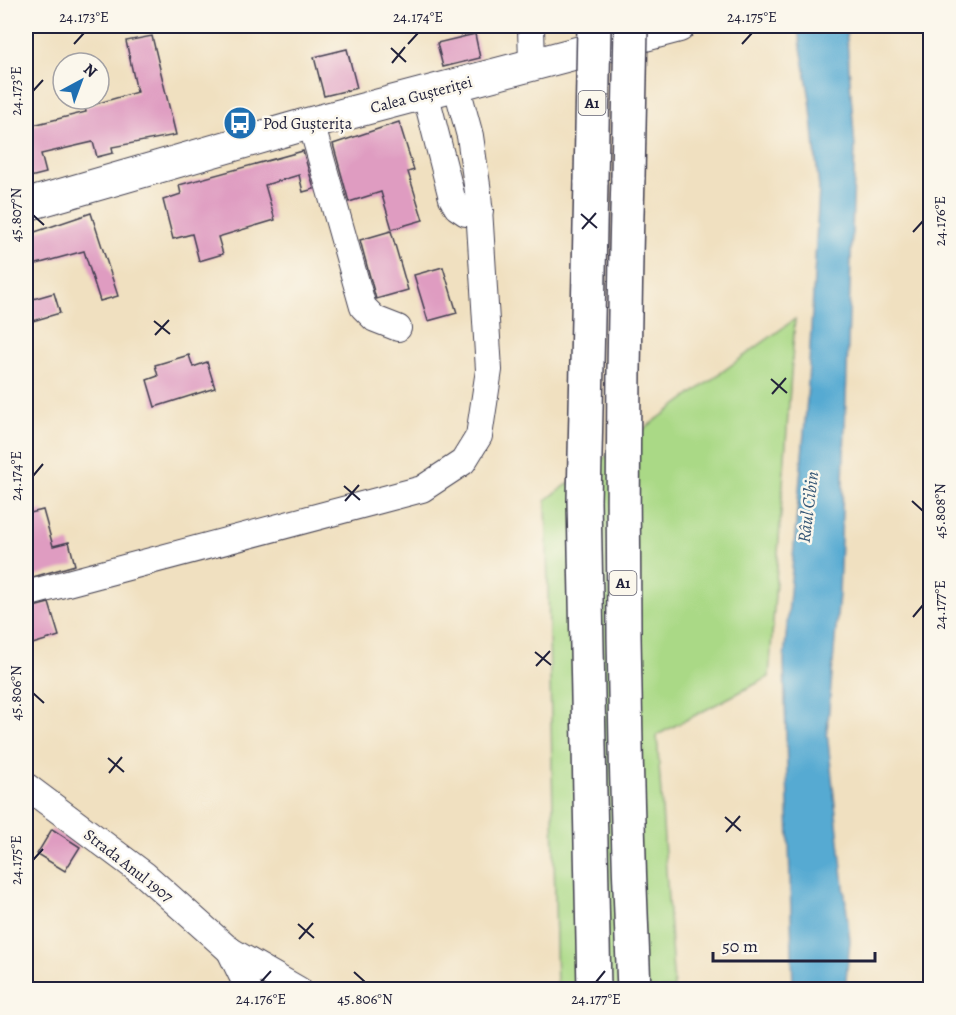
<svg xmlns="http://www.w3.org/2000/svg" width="956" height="1015" font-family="Alegreya,serif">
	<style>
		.green { fill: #aad986; stroke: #667e60; stroke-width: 1.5 }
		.water { fill: #57aad2; stroke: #3c6686; stroke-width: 1.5 }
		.building { fill: #df9cc1 }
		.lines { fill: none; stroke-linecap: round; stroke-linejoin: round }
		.minor-casing { stroke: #413e4f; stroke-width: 28 }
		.major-casing { stroke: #413e4f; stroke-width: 34 }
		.highway-casing { stroke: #413e4f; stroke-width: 36 }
		.minor { stroke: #fff; stroke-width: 26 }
		.major { stroke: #fff; stroke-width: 32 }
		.highway { stroke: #fff; stroke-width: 33 }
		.highway-bridge-casing { stroke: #413e4f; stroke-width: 36; stroke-linecap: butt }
		.highway-bridge { stroke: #fff; stroke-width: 33 }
		.ticks { fill: none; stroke: #22223b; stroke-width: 2 }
		.labels { text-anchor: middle; stroke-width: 5; stroke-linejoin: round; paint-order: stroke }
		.shield { fill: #fbf7ec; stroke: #636270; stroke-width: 1.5 }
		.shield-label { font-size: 15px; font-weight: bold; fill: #22223b }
		.street-label { font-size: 16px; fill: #22223b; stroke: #fbf7ec }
		.poi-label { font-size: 16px; fill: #22223b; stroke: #fbf7ec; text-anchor: start }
		.water-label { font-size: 18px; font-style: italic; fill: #375877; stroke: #fbf7ec }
		.neatline { fill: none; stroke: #22223b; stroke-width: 2 }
		.ticks-label { font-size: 15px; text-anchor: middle; fill: #22223b }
	</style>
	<rect width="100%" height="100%" fill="#fbf7ec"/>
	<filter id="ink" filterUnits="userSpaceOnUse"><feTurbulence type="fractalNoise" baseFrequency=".0167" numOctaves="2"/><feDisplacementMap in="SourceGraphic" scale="12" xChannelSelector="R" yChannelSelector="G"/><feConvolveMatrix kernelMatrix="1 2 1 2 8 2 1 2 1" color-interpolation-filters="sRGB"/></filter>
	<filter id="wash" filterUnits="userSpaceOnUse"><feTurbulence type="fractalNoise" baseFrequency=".008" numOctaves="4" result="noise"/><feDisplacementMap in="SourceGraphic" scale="24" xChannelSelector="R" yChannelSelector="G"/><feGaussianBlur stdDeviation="1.35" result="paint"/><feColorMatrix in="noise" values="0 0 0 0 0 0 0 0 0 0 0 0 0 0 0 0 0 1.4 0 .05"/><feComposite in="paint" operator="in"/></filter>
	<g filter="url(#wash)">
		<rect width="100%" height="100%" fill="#f0e0c0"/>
		<polygon class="green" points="795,319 769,677 657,735 674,989 557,989 546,500"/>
		<polygon class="water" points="794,26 846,26 855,148 839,594 827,732 850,941 845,989 793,989 784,660 807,399 819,189 810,99 798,30"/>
		<g id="blocks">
			<g class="building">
				<polygon points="475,34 480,58 443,67 437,43"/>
				<polygon points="152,36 176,135 112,147 113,153 97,157 93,142 41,154 46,173 26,178 26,118 31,117 33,125 86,112 85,107 137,92 126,41"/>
				<polygon points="347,49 357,88 324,96 314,57"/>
				<polygon points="399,122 414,170 408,172 423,220 392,229 381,192 349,202 333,144"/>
				<polygon points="303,151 314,189 303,192 299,175 265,185 275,220 218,237 223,254 199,261 192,234 173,239 163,200 181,194 179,185"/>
				<polygon points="91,213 118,296 100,301 84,251 26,267 26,235"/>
				<polygon points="391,231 408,290 376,299 360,240"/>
				<polygon points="443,267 457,313 428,321 414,275"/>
				<polygon points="54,293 60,313 26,323 26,301"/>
				<polygon points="189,355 193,367 207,362 215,388 155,407 147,380 158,376 155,365"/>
				<polygon points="43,510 53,546 69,542 75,565 26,579 26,514"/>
				<polygon points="49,603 59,636 26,646 26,609"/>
				<polygon points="52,829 80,847 65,871 37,854"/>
			</g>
		</g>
	</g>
	<g filter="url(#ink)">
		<use href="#blocks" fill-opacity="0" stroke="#413e4f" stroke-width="1.5"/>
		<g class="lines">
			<g class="minor-casing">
				<g id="minor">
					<polyline points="531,26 532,65"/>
					<polyline points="425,92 452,198 457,207 466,213 480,210"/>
					<polyline points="311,123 363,307 375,319 398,328"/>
					<polyline points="26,594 422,489 463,462 479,436 489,370 478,192 470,136 456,84"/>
					<polyline points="26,786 145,875 228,949 299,990"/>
					<polyline points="229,949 249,990"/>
				</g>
			</g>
			<g class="major-casing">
				<polyline id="major" points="26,205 300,126 679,26"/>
			</g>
			<g class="highway-casing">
				<g id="highway">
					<path d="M628 177C620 448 622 719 634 990"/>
					<polyline points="591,181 584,501 594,990"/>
				</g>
			</g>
			<use href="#minor" class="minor"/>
			<use href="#major" class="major"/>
			<use href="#highway" class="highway"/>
			<g class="highway-bridge-casing">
				<g id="highway-bridge">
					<polyline points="628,177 631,26"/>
					<polyline points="591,181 594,26"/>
				</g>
			</g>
			<use href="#highway-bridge" class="highway-bridge"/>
		</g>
	</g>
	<path class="ticks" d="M74 44 84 33M408 44 418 33M742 44 752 33M391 48 406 62M392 63 405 47M33 91 43 80M581 214 597 228M33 215 44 225M582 229 596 213M913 232 923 221M154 321 170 334M155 335 169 320M771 379 787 393M772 394 786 378M33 476 43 464M344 486 360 500M345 501 359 485M912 501 923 511M913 617 923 605M535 652 551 665M536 666 550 651M33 693 44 703M108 758 124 772M109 773 122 757M725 817 741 831M726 832 740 816M33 860 43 849M298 924 314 938M299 939 313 923M354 972 365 982M261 982 271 971M596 982 605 971"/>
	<defs>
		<g id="bus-disc" transform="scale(1.725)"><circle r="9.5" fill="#1f6fb2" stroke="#fbf7ec"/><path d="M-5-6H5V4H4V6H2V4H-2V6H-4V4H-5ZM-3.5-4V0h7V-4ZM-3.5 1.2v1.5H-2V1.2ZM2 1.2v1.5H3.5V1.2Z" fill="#fff"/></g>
	</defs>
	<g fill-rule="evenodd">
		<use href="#bus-disc" x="240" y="123"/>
	</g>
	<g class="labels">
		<g class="shield">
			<rect x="578.5" y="91" width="27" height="24" rx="4.5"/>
			<rect x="609.5" y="571" width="27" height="24" rx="4.5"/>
		</g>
		<g class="shield-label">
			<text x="592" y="108">A1</text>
			<text x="623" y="588">A1</text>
		</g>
		<g class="street-label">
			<text transform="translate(421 94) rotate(-15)" y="6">Calea Gușteriței</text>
			<text transform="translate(129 865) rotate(38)" y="6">Strada Anul 1907</text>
		</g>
		<g class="poi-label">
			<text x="263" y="129">Pod Gușterița</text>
		</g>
		<g class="water-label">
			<text transform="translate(808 507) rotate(-83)" y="6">Râul Cibin</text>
		</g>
	</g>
	<rect width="956" height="1015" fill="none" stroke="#fbf7ec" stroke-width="66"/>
	<g transform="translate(81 81) rotate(41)"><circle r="28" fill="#fbf7ec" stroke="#a4a2a5" stroke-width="1.5"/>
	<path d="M0-4.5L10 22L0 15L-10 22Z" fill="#1f6fb2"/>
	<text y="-9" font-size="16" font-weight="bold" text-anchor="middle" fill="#22223b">N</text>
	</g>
	<path d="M713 952v9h162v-9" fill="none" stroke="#22223b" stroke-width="3"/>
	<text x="722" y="952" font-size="18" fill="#22223b" stroke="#fbf7ec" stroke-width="4.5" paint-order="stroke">50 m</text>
	<rect x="33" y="33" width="890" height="949" class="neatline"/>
	<g class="ticks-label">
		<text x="84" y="22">24.173°E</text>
		<text x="418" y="22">24.174°E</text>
		<text x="752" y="22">24.175°E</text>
		<text transform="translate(16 91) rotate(-90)" y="5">24.173°E</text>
		<text transform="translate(16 215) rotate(-90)" y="5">45.807°N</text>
		<text transform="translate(940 221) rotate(-90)" y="5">24.176°E</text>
		<text transform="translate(16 476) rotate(-90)" y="5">24.174°E</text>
		<text transform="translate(940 511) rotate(-90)" y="5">45.808°N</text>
		<text transform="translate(940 605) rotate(-90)" y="5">24.177°E</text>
		<text transform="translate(16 693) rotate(-90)" y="5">45.806°N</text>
		<text transform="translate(16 860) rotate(-90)" y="5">24.175°E</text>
		<text x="261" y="1004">24.176°E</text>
		<text x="365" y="1004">45.806°N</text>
		<text x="596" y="1004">24.177°E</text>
	</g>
</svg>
